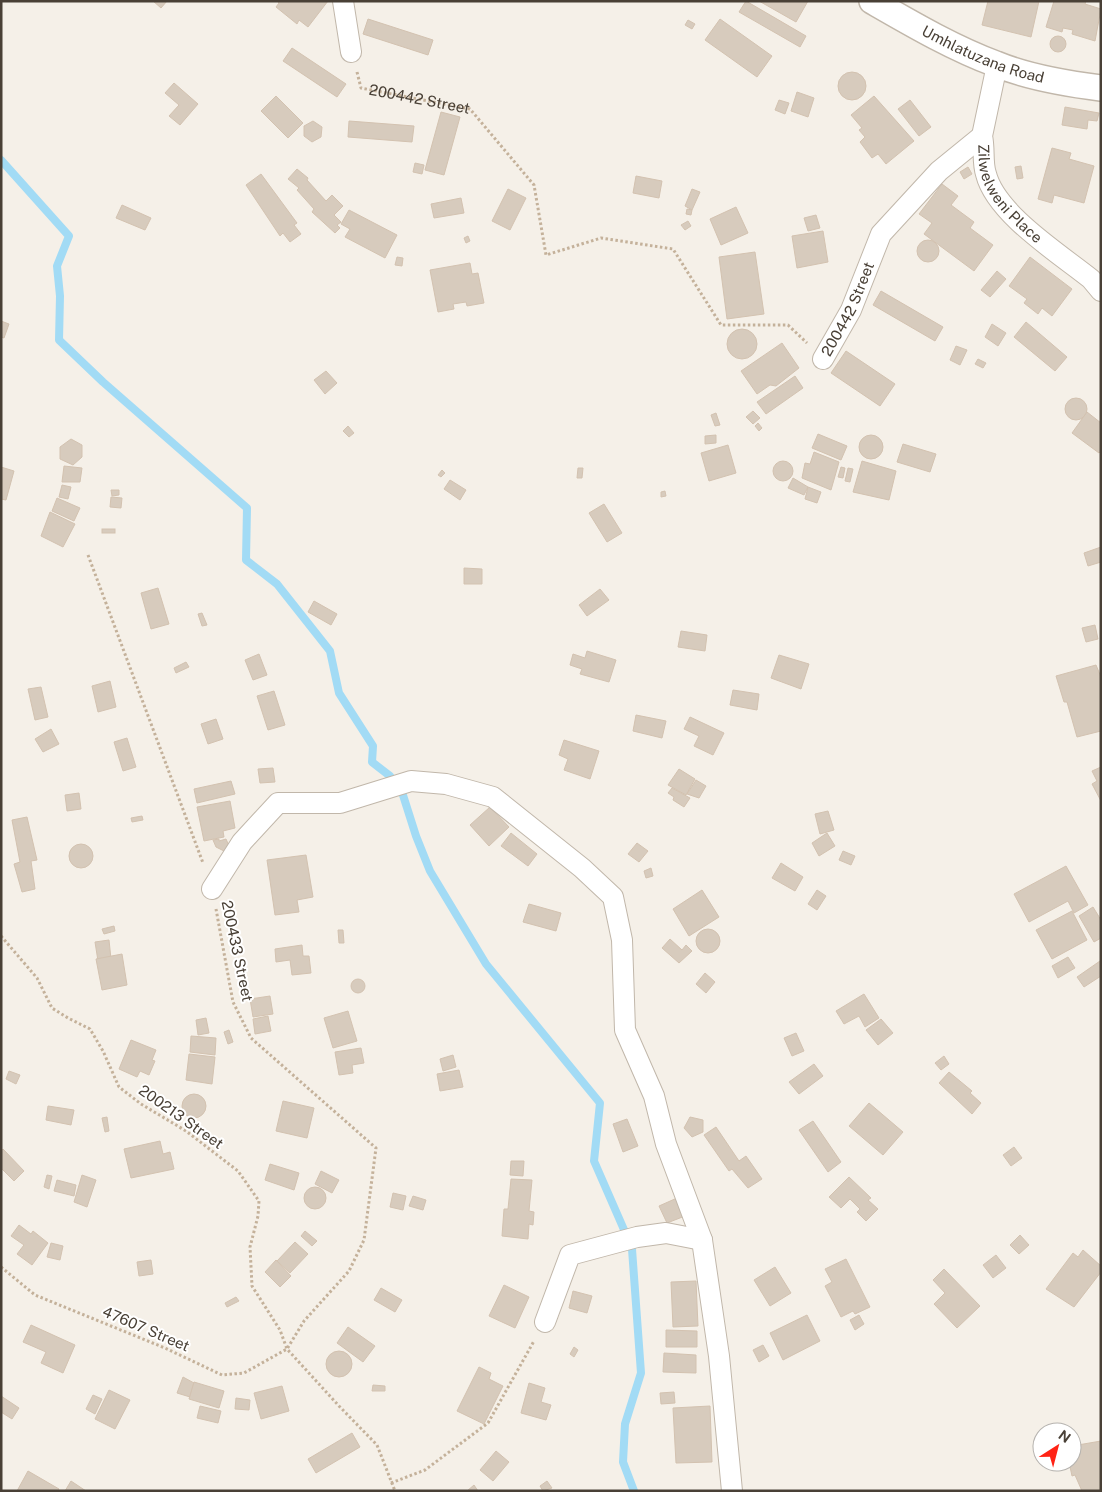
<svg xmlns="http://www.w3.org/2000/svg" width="1102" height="1492" font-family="'Public Sans',sans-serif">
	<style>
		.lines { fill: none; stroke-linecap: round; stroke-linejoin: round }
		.stream { stroke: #a2dbf5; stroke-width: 8 }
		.building { fill: #d7cbbd; stroke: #d3c2b0 }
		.minor-casing { stroke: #c1b7aa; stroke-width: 22 }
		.tertiary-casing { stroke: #c1b7aa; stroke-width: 28 }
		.path { stroke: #c4b19a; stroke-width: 3; stroke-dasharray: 2.5 2.5; stroke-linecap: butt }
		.minor { stroke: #fff; stroke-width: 20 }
		.tertiary { stroke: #fff; stroke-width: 25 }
		.labels { text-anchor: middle; stroke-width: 4; stroke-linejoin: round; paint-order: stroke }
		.street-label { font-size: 15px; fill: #494036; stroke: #fff }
	</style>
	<rect width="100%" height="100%" fill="#f5f0e8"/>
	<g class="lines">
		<g class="stream">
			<polyline points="1,160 69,236 57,266 60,296 59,340 103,382 247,508 246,560 277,584 330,651 339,693 373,746 372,762 390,776"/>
			<polyline points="402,792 416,836 430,871 486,964 600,1103 594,1161 625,1232"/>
			<polyline points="632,1249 641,1373 625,1424 623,1462 634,1491"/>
		</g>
	</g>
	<g class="building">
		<polygon points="153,1 167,1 161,8"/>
		<polygon points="277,1 328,1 308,27 299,20 297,24 276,7 279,3"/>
		<polygon points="746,1 806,36 800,47 739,12"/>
		<polygon points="759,1 808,1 796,22"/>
		<polygon points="988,1 1039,1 1031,37 982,25"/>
		<polygon points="1054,1 1086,1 1085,4 1101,9 1095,41 1072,34 1073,30 1063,28 1062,32 1046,27"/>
		<polygon points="368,19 433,40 428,55 363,34"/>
		<polygon points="720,19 772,56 757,77 705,40"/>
		<polygon points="688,20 695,24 692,29 685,25"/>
		<circle cx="1058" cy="44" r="8"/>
		<polygon points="292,48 346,84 337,97 283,61"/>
		<circle cx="852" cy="86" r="14"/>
		<polygon points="174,83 198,104 180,125 169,116 179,105 165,93"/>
		<polygon points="797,92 814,98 808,117 791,111"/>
		<polygon points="276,96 303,123 288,138 261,111"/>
		<polygon points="874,96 914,141 886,164 878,154 872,158 860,142 865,137 859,130 862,128 851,115"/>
		<polygon points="779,100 789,103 785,114 775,110"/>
		<polygon points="910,100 931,127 919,136 898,109"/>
		<polygon points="1065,107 1099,113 1097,121 1088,120 1087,129 1062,125"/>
		<polygon points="441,112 460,117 444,175 425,170"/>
		<polygon points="313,121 322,127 321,137 312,142 304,136 304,126"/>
		<polygon points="349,121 414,126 412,142 348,137"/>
		<polygon points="1052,148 1071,153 1069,159 1094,166 1084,203 1054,195 1052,203 1038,199"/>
		<polygon points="415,163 424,165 422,174 413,172"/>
		<polygon points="1021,166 1023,178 1017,179 1015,167"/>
		<polygon points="968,167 972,174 964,179 960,172"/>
		<polygon points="297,169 308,178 307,180 326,201 332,195 343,206 334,215 341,222 337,225 340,228 335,233 312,212 314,209 297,190 299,188 288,179"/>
		<polygon points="261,174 297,223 294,225 301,234 290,242 283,233 280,236 246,185"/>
		<polygon points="636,176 662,181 659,198 633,193"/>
		<polygon points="942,184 958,196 951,205 974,222 970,228 993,245 974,271 924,234 932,223 919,214"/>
		<polygon points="508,189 526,198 510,230 492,221"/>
		<polygon points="692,189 700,192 692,210 685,206"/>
		<polygon points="461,198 464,213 434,218 431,204"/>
		<polygon points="122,205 151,218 145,230 116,218"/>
		<polygon points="736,207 748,233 721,245 710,219"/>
		<polygon points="687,209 692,210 691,215 686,214"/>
		<polygon points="349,210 397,235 385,258 345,237 350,229 341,224"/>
		<polygon points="816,215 820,228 808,231 804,218"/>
		<polygon points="688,221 691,226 685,230 681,225"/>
		<polygon points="823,231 828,262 797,268 792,236"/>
		<polygon points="468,236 470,241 466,243 464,238"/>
		<circle cx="928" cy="251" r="11"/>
		<polygon points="755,252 764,314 727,319 719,257"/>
		<polygon points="397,257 403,258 402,266 395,265"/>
		<polygon points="1030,257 1072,289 1052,316 1042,308 1038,314 1024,303 1027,299 1009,286"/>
		<polygon points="470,263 472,274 478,273 484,303 467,306 466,302 453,304 454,309 438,312 430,270"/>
		<polygon points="997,271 1006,279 990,297 981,290"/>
		<polygon points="881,291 943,327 935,341 873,305"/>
		<polygon points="1,321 9,324 4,338 1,337"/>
		<polygon points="1026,322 1067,357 1055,371 1014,337"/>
		<polygon points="992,324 1006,333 998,346 985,337"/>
		<circle cx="742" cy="344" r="15"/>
		<polygon points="782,343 799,368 776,386 770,385 757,394 741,371"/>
		<polygon points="956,346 967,350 960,365 950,360"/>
		<polygon points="846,351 895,384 880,406 831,373"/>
		<polygon points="978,359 986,363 983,368 975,364"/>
		<polygon points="326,371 337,383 325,394 314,380"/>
		<polygon points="795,376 803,388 766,414 757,402"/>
		<circle cx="1076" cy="409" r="11"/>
		<polygon points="753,411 760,418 753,424 746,417"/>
		<polygon points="1087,412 1101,423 1101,451 1099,453 1072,433"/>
		<polygon points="716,413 720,425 715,426 711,415"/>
		<polygon points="758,423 762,428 759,431 755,426"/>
		<polygon points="348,426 354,433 349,437 343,431"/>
		<polygon points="818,434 847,446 841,460 812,448"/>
		<circle cx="871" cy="447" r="12"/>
		<polygon points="716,435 716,443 705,444 705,436"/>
		<polygon points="71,439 82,445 82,457 73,465 60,459 60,447"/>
		<polygon points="903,444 936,454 930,472 897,462"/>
		<polygon points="728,445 736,473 709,481 701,453"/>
		<polygon points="814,452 839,462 831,490 802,478 805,463 810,464"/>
		<circle cx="783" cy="471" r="10"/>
		<polygon points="862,461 896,471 889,500 853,492"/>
		<polygon points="64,466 82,468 80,482 62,482"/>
		<polygon points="1,467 14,471 6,500 1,499"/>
		<polygon points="841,467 845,468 843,478 838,477"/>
		<polygon points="578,468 583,468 582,478 577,478"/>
		<polygon points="848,468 853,469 850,482 845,481"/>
		<polygon points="442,470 445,473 441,477 438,475"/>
		<polygon points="793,478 808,487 804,495 788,488"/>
		<polygon points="450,480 466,490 460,500 444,489"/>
		<polygon points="62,485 71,487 68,499 59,497"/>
		<polygon points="808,487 821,492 817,503 805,499"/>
		<polygon points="111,490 119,490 119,495 112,496"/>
		<polygon points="665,491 666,496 661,497 661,492"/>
		<polygon points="111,497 122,498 121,508 110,507"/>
		<polygon points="57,498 80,508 74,521 52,511"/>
		<polygon points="604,504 622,533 607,542 589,513"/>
		<polygon points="50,512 75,524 63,547 41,536"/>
		<rect x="102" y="529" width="13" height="4"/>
		<polygon points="1101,547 1101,562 1088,566 1084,553"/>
		<polygon points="464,568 482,569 482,584 464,584"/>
		<polygon points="158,588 169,624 151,629 141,593"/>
		<polygon points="600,589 609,600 587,616 579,605"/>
		<polygon points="314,601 337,614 331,625 308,612"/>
		<polygon points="202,613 207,625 202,626 198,614"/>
		<polygon points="1095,625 1098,639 1086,642 1082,628"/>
		<polygon points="681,631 707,635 705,651 678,647"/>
		<polygon points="587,651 616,660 609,682 580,674 582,669 570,665 573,654 585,658"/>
		<polygon points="259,654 267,675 253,680 245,660"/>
		<polygon points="779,655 809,664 801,689 771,678"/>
		<polygon points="186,662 189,667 176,673 174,668"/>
		<polygon points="1096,665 1101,677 1101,731 1077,737 1067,702 1064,702 1056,676"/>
		<polygon points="110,681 116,707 98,712 92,686"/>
		<polygon points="41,687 48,717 35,720 28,689"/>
		<polygon points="733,690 759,694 757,710 730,705"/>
		<polygon points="274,691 285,725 268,730 257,696"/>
		<polygon points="636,715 666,721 662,738 633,731"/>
		<polygon points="690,717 724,733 713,755 694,746 699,736 684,729"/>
		<polygon points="216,719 223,739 208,744 201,724"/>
		<polygon points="51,729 59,744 43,752 35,739"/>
		<polygon points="127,738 136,767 123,771 114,742"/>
		<polygon points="564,740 599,751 590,779 564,770 568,759 559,755"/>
		<polygon points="1101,767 1101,801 1092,784 1097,781 1092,771"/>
		<polygon points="273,768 275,782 260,783 258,769"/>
		<polygon points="679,769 695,779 686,795 668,785"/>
		<polygon points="696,780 706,786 699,798 687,794"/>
		<polygon points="231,781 235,794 197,803 194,789"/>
		<polygon points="672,788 690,798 684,807 673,800 674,797 668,793"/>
		<polygon points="79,793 81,809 67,811 65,795"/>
		<polygon points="230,801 235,828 223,831 224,837 204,841 197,807"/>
		<polygon points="490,807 509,827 489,846 470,825"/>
		<polygon points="828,811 834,830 820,834 815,814"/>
		<polygon points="142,816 143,820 132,822 131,818"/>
		<polygon points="27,817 37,860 31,861 35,889 22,892 14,864 20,862 12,820"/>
		<polygon points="511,833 537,854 528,866 501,846"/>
		<polygon points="827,833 835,846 819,856 812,843"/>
		<polygon points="219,839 219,841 226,839 230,848 224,851 216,847 213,840"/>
		<polygon points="637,843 648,851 639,862 628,854"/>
		<circle cx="81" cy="856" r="12"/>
		<polygon points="843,851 855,856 851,865 839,860"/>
		<polygon points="306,855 313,897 297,900 299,912 275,915 267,860"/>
		<polygon points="781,863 803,877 795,891 772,878"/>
		<polygon points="1066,866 1088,905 1074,913 1068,901 1029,922 1014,894"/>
		<polygon points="651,868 653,876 646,878 644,871"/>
		<polygon points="702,890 719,917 689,936 673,909"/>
		<polygon points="817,890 826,896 817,910 808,904"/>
		<polygon points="529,904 561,913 556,931 523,922"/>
		<polygon points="1093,907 1101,920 1101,938 1094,942 1079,916"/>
		<polygon points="1072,911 1087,940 1052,959 1036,930"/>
		<polygon points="114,926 115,931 104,934 102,929"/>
		<circle cx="708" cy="941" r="12"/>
		<polygon points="338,930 343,930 344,943 339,943"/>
		<polygon points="670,939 682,950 686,945 692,951 679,963 662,948"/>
		<polygon points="109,940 111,959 98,961 95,942"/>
		<polygon points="302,945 303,956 309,956 311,973 292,975 290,960 276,962 275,949"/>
		<polygon points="122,954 127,985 102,990 96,959"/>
		<polygon points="1068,957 1075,968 1058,978 1052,966"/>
		<polygon points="1100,961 1101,976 1084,987 1077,977"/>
		<polygon points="705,973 715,982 706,993 696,984"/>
		<circle cx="358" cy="986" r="7"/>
		<polygon points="864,994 879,1018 865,1027 859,1016 844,1024 836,1011"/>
		<polygon points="270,996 273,1014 253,1017 250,999"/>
		<polygon points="348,1011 357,1041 333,1048 324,1018"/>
		<polygon points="268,1016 271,1031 255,1034 253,1019"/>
		<polygon points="206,1018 209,1033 198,1035 196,1020"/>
		<polygon points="881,1019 893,1033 878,1045 866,1030"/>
		<polygon points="229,1030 233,1042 228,1044 224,1032"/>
		<polygon points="796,1033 804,1051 792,1056 784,1038"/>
		<polygon points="191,1036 216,1038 215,1055 190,1052"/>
		<polygon points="131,1040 156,1050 152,1060 155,1061 149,1075 140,1071 137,1077 119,1069"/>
		<polygon points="361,1048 364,1063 352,1065 353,1073 339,1075 335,1052"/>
		<polygon points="189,1054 215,1057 212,1084 186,1080"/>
		<polygon points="453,1055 456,1067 443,1071 440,1059"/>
		<polygon points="944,1056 949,1064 941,1070 935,1063"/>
		<polygon points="814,1064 823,1076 799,1094 789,1082"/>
		<polygon points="459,1070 463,1087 440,1091 437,1074"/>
		<polygon points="9,1071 20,1075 16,1084 6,1079"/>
		<polygon points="949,1072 972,1091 970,1093 981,1103 972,1114 939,1083"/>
		<circle cx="194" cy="1106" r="12"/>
		<polygon points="283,1101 314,1108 307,1138 276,1131"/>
		<polygon points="869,1103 903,1132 883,1155 849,1126"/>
		<polygon points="48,1106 74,1110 71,1125 46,1120"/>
		<polygon points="107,1117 109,1131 105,1132 102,1118"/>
		<polygon points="690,1117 703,1120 703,1132 692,1137 684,1128"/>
		<polygon points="627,1119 638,1146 623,1152 613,1124"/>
		<polygon points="813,1121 841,1162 828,1172 799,1130"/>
		<polygon points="716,1127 739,1161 746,1156 762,1179 748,1188 732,1169 729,1171 704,1135"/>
		<polygon points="160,1141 163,1154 170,1152 174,1169 131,1178 124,1149"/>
		<polygon points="1014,1147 1022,1158 1011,1166 1003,1155"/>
		<polygon points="3,1149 24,1171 14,1181 1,1168 1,1151"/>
		<polygon points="511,1161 524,1161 523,1176 510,1175"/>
		<polygon points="270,1164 299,1173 294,1190 265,1180"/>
		<polygon points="321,1171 339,1180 332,1193 315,1184"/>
		<polygon points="47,1175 52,1176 49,1189 44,1187"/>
		<polygon points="82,1175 96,1180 87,1207 74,1202"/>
		<polygon points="849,1177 871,1198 868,1200 878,1209 866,1221 857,1212 860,1209 850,1199 841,1208 829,1197"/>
		<polygon points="511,1179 532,1180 529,1211 534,1212 533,1225 529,1224 528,1239 502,1236 504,1209 508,1209"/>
		<polygon points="57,1180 76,1185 74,1196 54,1191"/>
		<circle cx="315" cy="1198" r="11"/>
		<polygon points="393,1193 406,1196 403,1210 390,1207"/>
		<polygon points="413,1196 426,1200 423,1210 409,1206"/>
		<polygon points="677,1198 685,1216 667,1223 659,1206"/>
		<polygon points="19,1225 31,1234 33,1231 48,1243 32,1265 17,1254 24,1245 11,1236"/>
		<polygon points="305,1231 317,1241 312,1246 301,1236"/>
		<polygon points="1020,1235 1029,1245 1019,1254 1010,1245"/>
		<polygon points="295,1242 308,1254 290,1273 277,1261"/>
		<polygon points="51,1243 63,1246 60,1260 47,1257"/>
		<polygon points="1083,1250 1101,1266 1101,1272 1074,1307 1046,1289 1073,1253 1078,1257"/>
		<polygon points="996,1255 1006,1268 993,1278 983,1265"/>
		<polygon points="846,1259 870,1307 855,1314 853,1311 841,1317 825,1286 832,1282 825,1269"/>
		<polygon points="151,1260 153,1274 139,1276 137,1262"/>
		<polygon points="276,1260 291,1276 280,1287 265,1272"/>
		<polygon points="775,1267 791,1293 770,1306 754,1280"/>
		<polygon points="944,1269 980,1306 957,1328 934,1304 945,1293 933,1280"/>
		<polygon points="696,1281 698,1326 673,1327 671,1282"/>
		<polygon points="504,1285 529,1297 515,1328 489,1316"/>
		<polygon points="381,1288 402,1300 395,1312 374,1300"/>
		<polygon points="573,1291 592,1296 587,1313 569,1308"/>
		<polygon points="236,1297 239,1301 227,1307 225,1303"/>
		<polygon points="807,1315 820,1341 783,1360 770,1333"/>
		<polygon points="859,1315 864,1324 855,1330 850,1320"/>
		<polygon points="31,1325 75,1345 63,1373 41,1363 46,1352 23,1342"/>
		<polygon points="348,1327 375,1346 363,1362 337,1343"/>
		<polygon points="666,1330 697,1331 697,1347 666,1347"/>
		<polygon points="763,1345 769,1356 759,1362 753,1350"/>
		<polygon points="574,1347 578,1350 574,1357 570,1354"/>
		<circle cx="339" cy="1364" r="13"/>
		<polygon points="664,1353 696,1355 696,1373 663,1372"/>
		<polygon points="479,1367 491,1373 489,1379 503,1386 484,1424 457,1411"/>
		<polygon points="183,1377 194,1383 190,1397 177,1393"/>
		<polygon points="194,1382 224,1391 219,1408 189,1399"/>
		<polygon points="529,1383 545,1388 541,1402 551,1405 546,1420 521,1413"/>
		<polygon points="373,1385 385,1386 385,1391 372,1391"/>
		<polygon points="282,1386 289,1411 261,1419 254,1393"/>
		<polygon points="109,1390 130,1400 115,1429 95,1419"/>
		<polygon points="674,1392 675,1403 661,1404 660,1393"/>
		<polygon points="93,1395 102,1399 95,1414 86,1409"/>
		<polygon points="1,1396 19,1408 12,1419 1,1412"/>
		<polygon points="236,1398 250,1400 249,1410 235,1409"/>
		<polygon points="200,1406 221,1411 218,1423 197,1418"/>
		<polygon points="710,1406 712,1462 676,1463 673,1408"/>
		<polygon points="352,1433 360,1447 316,1473 308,1459"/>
		<polygon points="1101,1441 1101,1491 1082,1491 1075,1475 1072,1476 1069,1462 1072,1462 1072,1446"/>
		<polygon points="496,1451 509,1462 493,1481 480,1470"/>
		<polygon points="28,1471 59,1489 58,1491 17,1491"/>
		<polygon points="71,1481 86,1491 65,1491"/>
		<polygon points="547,1481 552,1488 543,1491 540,1486"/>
		<polygon points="474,1485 478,1491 467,1491"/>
	</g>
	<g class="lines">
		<g class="minor-casing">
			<g id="minor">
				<polyline points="343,1 351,52"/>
				<path id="s2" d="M997 65 982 136C985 149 982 162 986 174 996 214 1060 254 1091 279L1101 291"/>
				<path id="s3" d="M823 359 851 310 881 234 939 171 982 136"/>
				<polyline points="212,889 242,842 278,803 340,803 411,781 446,784 493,797 582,868 613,897 622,940 625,1030 654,1096 666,1144 702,1240 719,1356 732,1491"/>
				<polyline points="545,1322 570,1255 637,1237 666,1233 702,1240"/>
			</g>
		</g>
		<g class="tertiary-casing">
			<g id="tertiary">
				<path id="s4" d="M872 1C912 24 953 48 996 64 1025 76 1069 84 1101 88"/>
			</g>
		</g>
		<g class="path">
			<path id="s1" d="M357 72 361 88 470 109 534 185 546 255 601 238 673 249 721 325H788L807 343"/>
			<polyline points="88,555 203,863"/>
			<polyline points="1,936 37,978 52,1008 68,1018 90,1029 103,1051 119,1087 141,1104 186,1131 238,1171 259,1201 258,1216 250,1247 252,1286 280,1330 287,1349 339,1406 377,1445 395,1491"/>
			<polyline points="1,1267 35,1295 165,1348 222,1375 244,1373 287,1349 304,1321 349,1271 364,1240 376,1148 251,1038 233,1002 216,909"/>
			<polyline points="391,1483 425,1470 488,1423 534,1341"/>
		</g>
		<use href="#minor" class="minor"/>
		<use href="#tertiary" class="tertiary"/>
	</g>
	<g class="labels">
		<g class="street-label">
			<text dy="5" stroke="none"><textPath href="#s4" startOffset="124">Umhlatuzana Road</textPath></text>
			<text dy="5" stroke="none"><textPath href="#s1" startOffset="76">200442 Street</textPath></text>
			<text dy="5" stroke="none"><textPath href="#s2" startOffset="139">Zilwelweni Place</textPath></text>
			<text dy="5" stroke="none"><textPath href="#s3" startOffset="56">200442 Street</textPath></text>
			<text transform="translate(237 951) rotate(78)" y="5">200433 Street</text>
			<text transform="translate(181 1117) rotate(35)" y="5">200213 Street</text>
			<text transform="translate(146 1329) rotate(23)" y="5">47607 Street</text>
		</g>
	</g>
	<rect width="1102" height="1492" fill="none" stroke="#494036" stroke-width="5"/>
	<g transform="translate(1057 1447) rotate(36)"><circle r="24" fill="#ffffff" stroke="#b6b3af"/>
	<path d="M0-4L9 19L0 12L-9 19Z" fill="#ff2315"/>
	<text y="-8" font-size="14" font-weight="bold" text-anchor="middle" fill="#494036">N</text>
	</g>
</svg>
